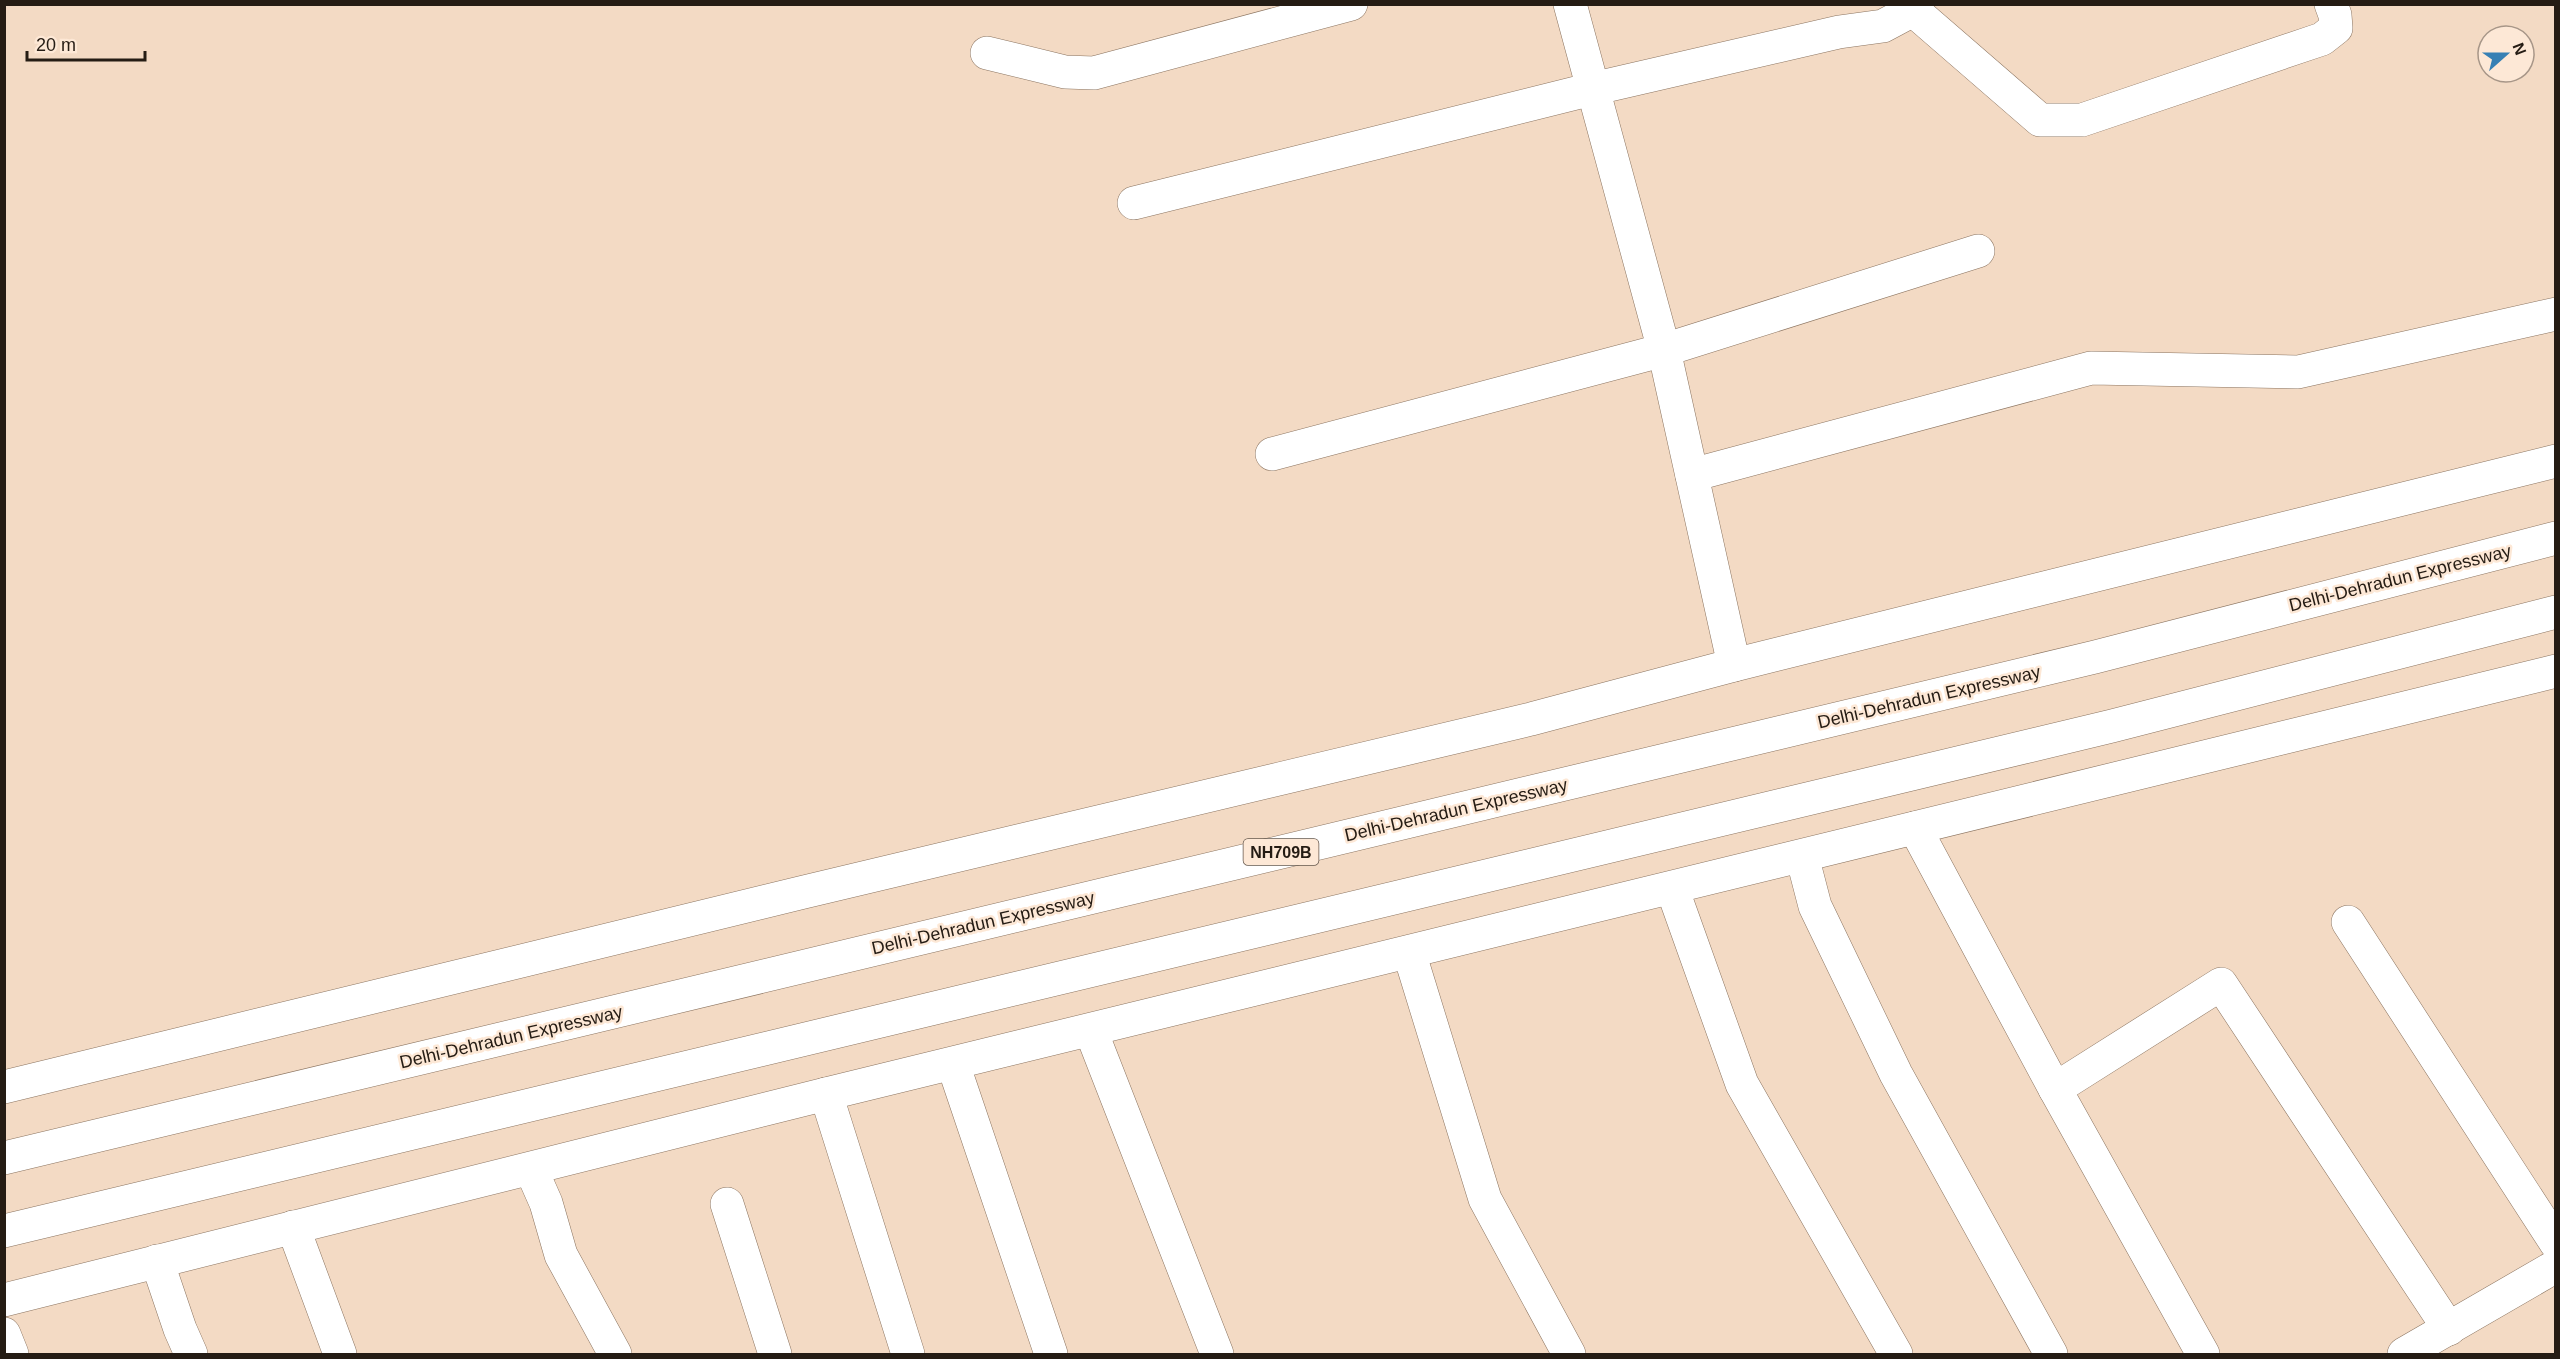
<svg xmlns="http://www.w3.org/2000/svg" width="2560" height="1359" font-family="Helvetica,sans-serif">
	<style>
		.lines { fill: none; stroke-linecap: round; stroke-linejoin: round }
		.minor-casing { stroke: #8b7460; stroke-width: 34 }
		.highway-casing { stroke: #8b7460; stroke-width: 34 }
		.minor { stroke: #fff; stroke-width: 33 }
		.highway { stroke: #fff; stroke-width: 33 }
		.labels { text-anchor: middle; stroke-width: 5; stroke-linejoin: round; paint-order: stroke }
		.shield { fill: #fde8d6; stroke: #66594e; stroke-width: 1.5 }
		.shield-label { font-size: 16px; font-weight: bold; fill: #251c14 }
		.street-label { font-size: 18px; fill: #251c14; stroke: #fde8d6 }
	</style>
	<rect width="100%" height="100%" fill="#f3dac4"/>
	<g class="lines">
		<g class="minor-casing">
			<g id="minor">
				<polyline points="1570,4 1664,350 1734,665"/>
				<polyline points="1913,10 2040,120 2082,120 2322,39 2336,28 2335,15 2331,4"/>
				<polyline points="987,53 1065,72 1094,73 1351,4"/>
				<polyline points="1134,203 1592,89 1839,32 1883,26 1913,10 1917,4"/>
				<polyline points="1272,454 1664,350 1978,251"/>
				<polyline points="1692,475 2091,368 2298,372 2556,314"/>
				<polyline points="1915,828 2055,1089 2203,1354"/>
				<polyline points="1802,856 1815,906 1896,1074 2051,1354"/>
				<polyline points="1672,888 1742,1084 1896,1354"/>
				<polyline points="2348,922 2556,1243"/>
				<polyline points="1409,952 1485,1199 1569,1354"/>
				<polyline points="1091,1031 1217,1354"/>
				<polyline points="953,1064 1051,1354"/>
				<polyline points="4,1087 804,892 1531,719 1734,665 2556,461"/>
				<polyline points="2055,1089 2221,984 2449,1329"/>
				<polyline points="826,1094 908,1354"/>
				<polyline points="531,1169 546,1203 561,1255 615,1354"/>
				<polyline points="727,1204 775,1354"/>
				<polyline points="293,1227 340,1354"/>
				<polyline points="157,1261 180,1329 191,1354"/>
				<polyline points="4,1300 826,1094 2556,671"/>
				<polyline points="4,1334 12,1354"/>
				<polyline points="2404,1354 2556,1266"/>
			</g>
		</g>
		<g class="highway-casing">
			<g id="highway">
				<polyline points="4,1158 2095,657 2556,538"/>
				<polyline points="4,1231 2112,726 2556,612"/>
			</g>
		</g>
		<use href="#minor" class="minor"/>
		<use href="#highway" class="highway"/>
	</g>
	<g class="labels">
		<rect class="shield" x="1243.5" y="839" width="75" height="26" rx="4.5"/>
		<g class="shield-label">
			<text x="1281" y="858">NH709B</text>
		</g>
		<g class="street-label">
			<text transform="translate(2400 578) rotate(-14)" y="6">Delhi-Dehradun Expressway</text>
			<text transform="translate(1929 697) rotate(-13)" y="6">Delhi-Dehradun Expressway</text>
			<text transform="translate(1456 810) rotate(-13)" y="6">Delhi-Dehradun Expressway</text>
			<text transform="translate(983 923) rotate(-13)" y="6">Delhi-Dehradun Expressway</text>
			<text transform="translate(511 1037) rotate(-13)" y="6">Delhi-Dehradun Expressway</text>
		</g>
	</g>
	<rect width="2560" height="1359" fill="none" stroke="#251c14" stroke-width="12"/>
	<g transform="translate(2506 54) rotate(69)"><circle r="28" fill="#fde8d6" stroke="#a79688" stroke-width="1.5"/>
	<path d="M0-4.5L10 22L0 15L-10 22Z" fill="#3780b4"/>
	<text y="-9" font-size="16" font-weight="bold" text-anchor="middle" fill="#251c14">N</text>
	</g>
	<path d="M27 51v9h118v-9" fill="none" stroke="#251c14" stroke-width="3"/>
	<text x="36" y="51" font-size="18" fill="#251c14" stroke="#fde8d6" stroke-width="4.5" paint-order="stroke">20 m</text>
</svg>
